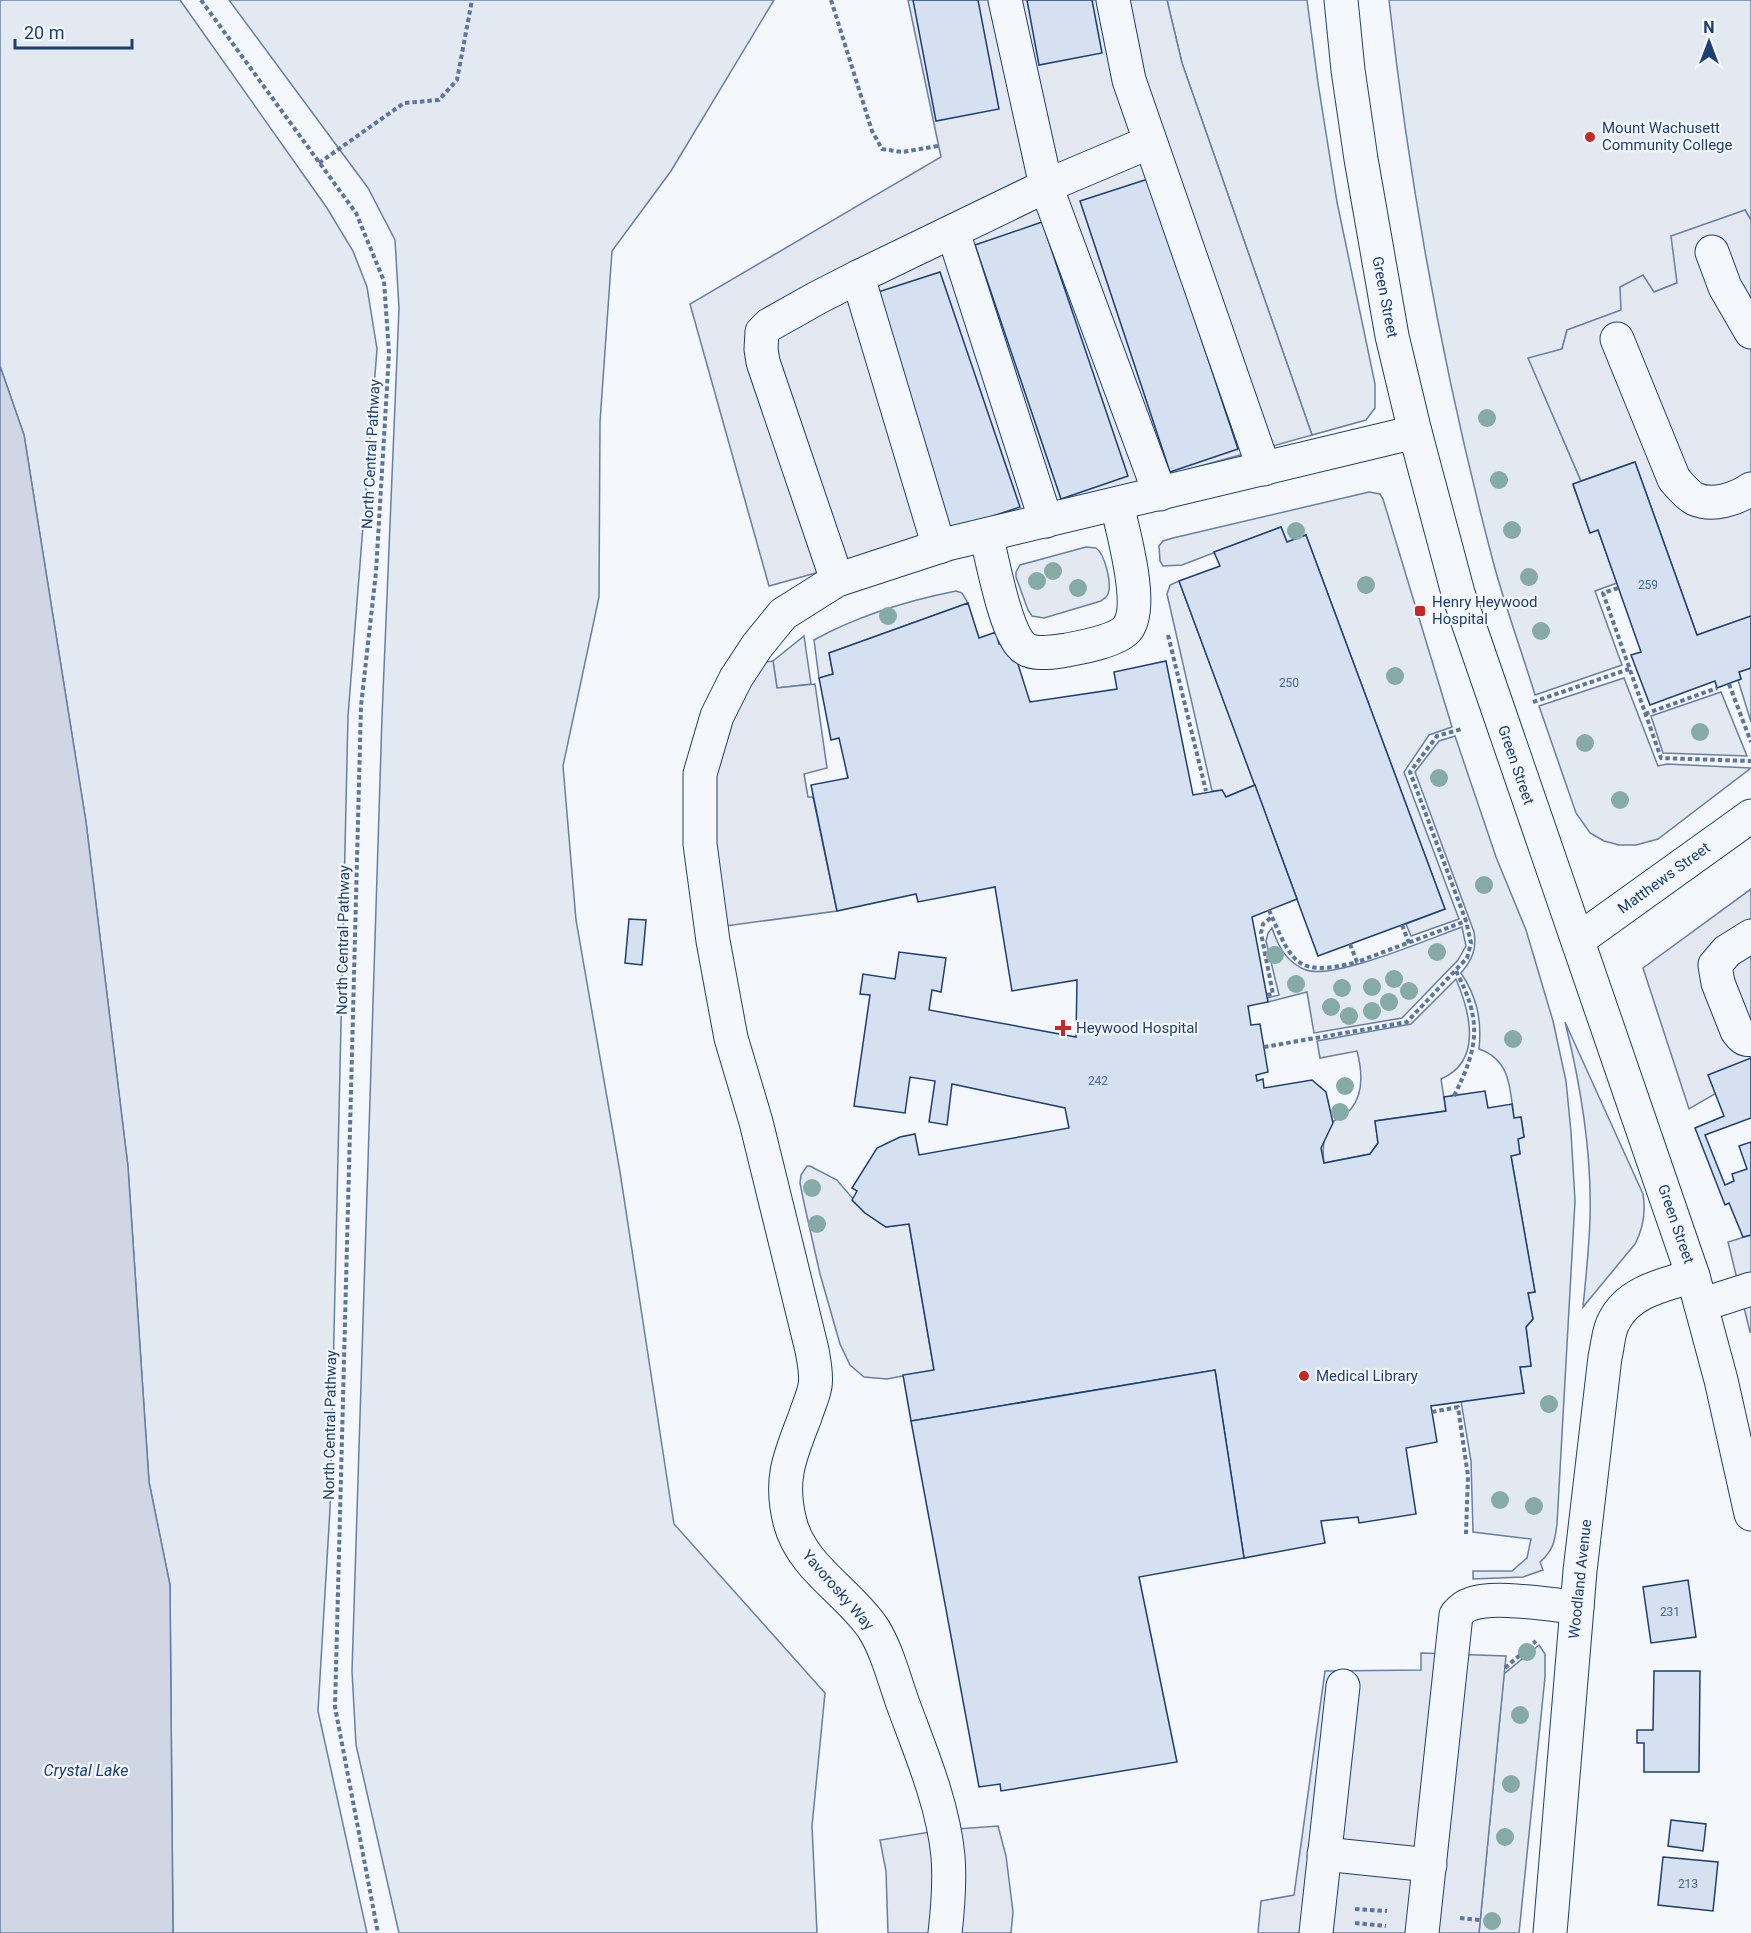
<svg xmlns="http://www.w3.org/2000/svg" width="1751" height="1933" font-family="Roboto,sans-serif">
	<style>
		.green { fill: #e3e9f0; stroke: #687fa3; stroke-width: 1.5 }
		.parking { fill: #e3e8f0; stroke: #687fa3; stroke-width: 1.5 }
		.water { fill: #cfd7e4; stroke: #687fa3; stroke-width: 1.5 }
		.building { fill: #d5e0f0; stroke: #1d3f73; stroke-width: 1.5 }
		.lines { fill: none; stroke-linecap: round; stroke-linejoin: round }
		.minor-casing { stroke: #1d3f73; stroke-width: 35 }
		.path { stroke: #5e769c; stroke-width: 4; stroke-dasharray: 4.5 3; stroke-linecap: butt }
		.minor { stroke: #f4f7fb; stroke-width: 33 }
		.tree { fill: #86aba6 }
		.poi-dot { fill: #c62828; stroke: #f4f7fb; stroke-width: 2 }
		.labels { text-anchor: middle; stroke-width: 4.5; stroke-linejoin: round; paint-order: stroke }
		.number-label { font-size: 12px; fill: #4b6792 }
		.poi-label { font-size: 15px; fill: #1d3f73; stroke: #f4f7fb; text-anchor: start }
		.street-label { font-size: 15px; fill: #1d3f73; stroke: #f4f7fb }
		.water-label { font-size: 16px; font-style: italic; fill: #1d3f73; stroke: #f4f7fb }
	</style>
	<rect width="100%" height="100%" fill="#f4f7fb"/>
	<g class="green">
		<polygon points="0,0 180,0 327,208 353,251 367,287 377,349 348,716 330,1509 318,1711 367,1933 173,1933 170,1585 149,1482 128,1167 86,822 24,435 0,366"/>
		<polygon points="229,0 774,0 671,171 612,251 600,422 599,597 563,766 576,920 620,1172 674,1524 825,1693 812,1826 817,1933 399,1933 356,1745 352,1671 382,717 399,308 395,240 368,188"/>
		<polygon points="1167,0 1307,0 1318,83 1337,202 1375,384 1375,408 1366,420 1312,435 1182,63"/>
		<path d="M1389 0H1751V220L1745 210 1677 283 1654 292 1622 310 1567 330 1562 349 1529 359 1581 481 1573 485 1590 532 1598 530 1617 583 1595 591 1622 665 1535 695C1522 652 1506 609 1494 565 1445 380 1410 190 1389 0Z"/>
		<polygon points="1369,492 1380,494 1383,499 1452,727 1429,735 1404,772 1459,919 1411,936 1406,924 1445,909 1306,535 1287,542 1281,527 1182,565 1163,566 1160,561 1159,546 1163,541 1173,538"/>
		<path d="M1086 547 1096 548C1105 554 1112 584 1108 594 1107 597 1105 598 1101 601L1044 618 1032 616 1028 610 1016 577V572L1020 565Z"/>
		<polygon points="1179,581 1255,785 1226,797 1222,790 1212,791 1167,594 1170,585"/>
		<path d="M956 591 962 593 968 603 829 653 833 674 819 678 814 640C859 615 906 601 956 591Z"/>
		<polygon points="804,636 811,684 777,688 773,661"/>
		<polygon points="1751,668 1751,722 1738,680 1741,679 1739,672"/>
		<polygon points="1624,678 1658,766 1667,764 1751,768 1658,839 1636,845 1619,845 1604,841 1590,833 1576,813 1539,706"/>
		<polygon points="1721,692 1747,756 1663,753 1651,716"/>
		<path d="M1455 736 1496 857 1526 930 1553 1021 1566 1081 1571 1132 1575 1201 1557 1524C1555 1541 1553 1551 1540 1562L1543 1570 1523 1577 1473 1579V1571H1512L1527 1558 1531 1539 1473 1532 1471 1461 1461 1401 1524 1392 1520 1367 1531 1366 1526 1327 1533 1319 1528 1293 1535 1292 1511 1156 1520 1154 1518 1139 1524 1137 1521 1117 1514 1118C1510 1089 1511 1060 1479 1049 1482 1020 1477 997 1461 973 1472 960 1477 949 1474 932L1415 772 1439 741Z"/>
		<path d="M1462 927 1466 946 1458 960 1402 1018 1314 1033 1307 992 1268 1002 1267 998 1279 995 1266 941 1268 933 1272 928C1278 946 1287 963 1306 970 1334 980 1431 938 1462 927Z"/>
		<path d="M1456 979C1470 1012 1483 1061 1441 1079L1446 1111 1375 1121 1378 1143 1370 1154 1324 1163C1322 1149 1323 1135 1332 1123 1337 1117 1346 1115 1351 1109 1364 1093 1362 1070 1357 1051L1320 1058 1317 1041 1411 1024Z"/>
		<path d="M1565 1022 1643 1194C1646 1212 1644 1227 1635 1244L1583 1307C1586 1278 1589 1249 1590 1219 1592 1153 1581 1086 1565 1022Z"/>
		<polygon points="807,1166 810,1166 837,1180 865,1213 886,1227 909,1224 934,1370 887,1379 864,1377 850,1365 840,1344 820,1274 804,1203 800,1183 801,1175"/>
		<polygon points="1539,1645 1545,1654 1545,1677 1519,1933 1479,1933 1504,1674"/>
	</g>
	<g class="parking">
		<polygon points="908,0 1167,0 1182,63 1312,435 769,586 690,304 941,157"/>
		<polygon points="1745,210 1751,220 1751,616 1697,635 1635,462 1581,481 1528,358 1562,349 1567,330 1621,310 1620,287 1643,275 1654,292 1677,283 1671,236"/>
		<polygon points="773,661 777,688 815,684 827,768 804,774 808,797 813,797 837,911 711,928 700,774 744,665"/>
		<polygon points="1751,889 1751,1073 1689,1109 1643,968"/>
		<polygon points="1751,1235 1751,1332 1750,1332 1728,1242"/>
		<polygon points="1421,1653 1506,1656 1479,1933 1258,1933 1261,1901 1294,1895 1325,1671 1421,1670"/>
		<polygon points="998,1826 1006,1856 1013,1912 1011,1933 888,1933 886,1871 880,1840 943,1830"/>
	</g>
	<polygon class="water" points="0,366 24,435 86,822 128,1167 149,1482 170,1585 173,1933 0,1933"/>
	<g class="building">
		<polygon points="913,0 978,0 999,109 936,121"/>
		<polygon points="1027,0 1092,0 1102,53 1039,65"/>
		<polygon points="1148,179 1238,449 1170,472 1080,201"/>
		<polygon points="1042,222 1128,476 1061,499 975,245"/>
		<polygon points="940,272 1020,507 951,530 872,294"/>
		<polygon points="1635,462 1697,635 1751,616 1751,668 1739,672 1741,679 1717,688 1715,681 1650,705 1631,655 1641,652 1598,530 1590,533 1573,484"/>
		<polygon points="1281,527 1287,542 1306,535 1445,909 1318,956 1179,581 1220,566 1214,552"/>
		<polygon points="968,603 979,638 996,632 999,644 1010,639 1030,702 1117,689 1114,672 1166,661 1193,795 1222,790 1226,797 1255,785 1297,899 1252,917 1268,1002 1248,1006 1251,1025 1260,1024 1268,1072 1256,1075 1257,1081 1263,1079 1264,1088 1312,1080 1326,1092 1333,1123 1321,1148 1324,1163 1370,1154 1378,1143 1375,1121 1446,1111 1444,1097 1485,1091 1488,1108 1512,1104 1514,1118 1521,1117 1524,1137 1518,1139 1520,1154 1511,1156 1535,1292 1528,1293 1533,1319 1526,1327 1531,1366 1520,1367 1524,1393 1431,1406 1437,1442 1406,1448 1416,1514 1359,1523 1358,1517 1321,1521 1325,1543 1244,1558 1215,1370 911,1421 903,1375 934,1370 909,1224 886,1227 865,1213 852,1200 857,1191 852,1188 877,1148 900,1137 915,1134 919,1155 1069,1128 1065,1108 952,1084 947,1125 929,1122 935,1081 910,1077 905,1113 854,1106 870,995 860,994 863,974 895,979 899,952 946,958 941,992 932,990 929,1010 1076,1037 1077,980 1012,991 995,887 918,902 916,894 837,911 811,785 848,778 839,738 831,740 819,678 833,674 829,653"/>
		<polygon points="629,919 646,920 642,965 625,963"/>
		<polygon points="1751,1058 1751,1118 1705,1135 1725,1185 1734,1181 1732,1174 1747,1169 1739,1146 1751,1142 1751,1235 1743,1237 1729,1203 1725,1205 1695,1128 1724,1116 1708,1075"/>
		<polygon points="1215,1370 1244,1558 1139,1577 1177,1762 1001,1791 1000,1784 979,1787 911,1421"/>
		<polygon points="1688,1580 1696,1637 1651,1643 1643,1587"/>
		<polygon points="1654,1671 1700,1671 1699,1772 1644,1772 1644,1743 1637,1743 1637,1730 1653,1730"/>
		<polygon points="1671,1820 1706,1824 1703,1851 1668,1846"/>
		<polygon points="1663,1857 1718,1862 1713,1911 1658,1905"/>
	</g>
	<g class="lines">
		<g class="minor-casing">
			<g id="minor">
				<polyline points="1005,0 1046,186 1160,494"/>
				<polyline points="1113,0 1129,80 1264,469"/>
				<polyline points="1341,0 1348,70 1361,159 1392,336 1415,432 1458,593 1693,1276 1721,1380 1751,1514"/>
				<polyline points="953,232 1046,521"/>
				<polyline points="1712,252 1725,287 1751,332"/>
				<polyline points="858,277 939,547"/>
				<path d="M1617 339 1674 479C1680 486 1687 495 1695 499 1713 507 1736 499 1751 489"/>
				<path d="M986 535C993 562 1004 624 1020 644 1030 657 1053 652 1067 650 1083 647 1116 641 1127 629 1145 607 1123 532 1117 505"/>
				<polyline points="837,580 763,362 761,349 762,332 769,325 817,298 858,277 1046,186 1150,142"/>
				<path d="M1751 936 1727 951 1715 965 1718 983 1737 1031C1741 1036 1744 1041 1751 1039"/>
				<polyline points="1578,940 1751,816"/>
				<polyline points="1701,1305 1751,1289"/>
				<polyline points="1324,1854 1430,1865"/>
				<path d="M945 1933C948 1907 950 1882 948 1856 943 1804 921 1753 903 1704 894 1679 887 1650 873 1628 847 1590 802 1568 790 1522 779 1479 790 1456 805 1417 808 1407 813 1397 815 1386 817 1375 814 1362 812 1350L756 1122 731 1038 713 941 700 844V774L717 716 736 678 757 646 783 614 837 580 947 544 1415 432"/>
				<polyline points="1316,1933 1343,1686"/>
				<path d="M1422 1933 1456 1615C1460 1610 1464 1606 1471 1604 1494 1595 1550 1605 1577 1607"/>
				<path d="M1550 1933 1580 1571 1605 1357C1608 1346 1608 1331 1614 1321 1629 1291 1664 1285 1693 1276"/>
			</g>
		</g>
		<g class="path">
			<polyline points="201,0 356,213 384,281 389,353 376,572 361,706 335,1707 378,1933"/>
			<polyline points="831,0 872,131 882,149 902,152 938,146"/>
			<polyline points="319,163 404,103 439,100 457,80 472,0"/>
			<polyline points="1618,588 1603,593 1661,758 1751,761"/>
			<polyline points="1168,635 1206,791"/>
			<polyline points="1729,684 1751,742"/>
			<polyline points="1533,702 1629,669"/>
			<polyline points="1645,714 1717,688"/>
			<path d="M1269 910C1292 962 1295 978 1357 962"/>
			<polyline points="1402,925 1409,943"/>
			<polyline points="1350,944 1357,962 1466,921"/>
			<polyline points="1267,995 1273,994 1261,933 1263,924 1272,917"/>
			<polyline points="1264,1047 1407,1022 1467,958 1471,943 1466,921 1410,772 1437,736 1462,729"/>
			<path d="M1454 1096C1479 1046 1482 1021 1456 971"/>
			<polyline points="1432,1412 1458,1407 1468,1476 1466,1534"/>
			<polyline points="1505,1668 1536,1641"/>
			<polyline points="1355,1909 1387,1911"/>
			<polyline points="1460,1918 1480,1920"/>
			<polyline points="1355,1923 1386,1926"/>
		</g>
		<use href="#minor" class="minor"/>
	</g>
	<g class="tree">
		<circle cx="1487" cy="418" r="9"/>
		<circle cx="1499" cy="480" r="9"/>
		<circle cx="1512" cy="530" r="9"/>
		<circle cx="1296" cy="531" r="9"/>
		<circle cx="1053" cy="571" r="9"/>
		<circle cx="1529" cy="577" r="9"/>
		<circle cx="1037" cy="581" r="9"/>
		<circle cx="1366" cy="585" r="9"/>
		<circle cx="1078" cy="588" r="9"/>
		<circle cx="888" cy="616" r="9"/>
		<circle cx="1541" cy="631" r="9"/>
		<circle cx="1395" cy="676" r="9"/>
		<circle cx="1700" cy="732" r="9"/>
		<circle cx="1585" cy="743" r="9"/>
		<circle cx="1439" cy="778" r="9"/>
		<circle cx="1620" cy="800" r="9"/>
		<circle cx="1484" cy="885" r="9"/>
		<circle cx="1437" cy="952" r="9"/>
		<circle cx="1275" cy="955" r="9"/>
		<circle cx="1394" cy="979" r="9"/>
		<circle cx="1296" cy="984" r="9"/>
		<circle cx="1372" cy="987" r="9"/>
		<circle cx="1342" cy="988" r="9"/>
		<circle cx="1409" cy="991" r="9"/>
		<circle cx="1389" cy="1002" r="9"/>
		<circle cx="1331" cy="1007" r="9"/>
		<circle cx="1372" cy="1011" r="9"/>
		<circle cx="1349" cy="1016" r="9"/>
		<circle cx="1513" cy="1039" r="9"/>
		<circle cx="1345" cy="1086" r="9"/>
		<circle cx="1340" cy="1112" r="9"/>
		<circle cx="812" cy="1188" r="9"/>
		<circle cx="817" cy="1224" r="9"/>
		<circle cx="1549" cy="1404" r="9"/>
		<circle cx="1500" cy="1500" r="9"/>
		<circle cx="1534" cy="1506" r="9"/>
		<circle cx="1527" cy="1652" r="9"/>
		<circle cx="1520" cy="1715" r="9"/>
		<circle cx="1511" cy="1784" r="9"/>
		<circle cx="1505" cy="1837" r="9"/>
		<circle cx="1492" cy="1921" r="9"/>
	</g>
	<g class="poi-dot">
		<circle cx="1590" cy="137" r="6"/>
		<rect x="1414" y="605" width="12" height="12" rx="3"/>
		<path d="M1060 1019h6v6h6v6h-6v6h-6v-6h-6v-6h6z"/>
		<circle cx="1304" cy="1376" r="6"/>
	</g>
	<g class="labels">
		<g class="number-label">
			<text x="1648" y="589">259</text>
			<text x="1289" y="687">250</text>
			<text x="1098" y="1085">242</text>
			<text x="1670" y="1616">231</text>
			<text x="1688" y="1888">213</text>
		</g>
		<g class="poi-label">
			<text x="1602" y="133">Mount Wachusett<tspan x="1602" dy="17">Community College</tspan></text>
			<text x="1432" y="607">Henry Heywood<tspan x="1432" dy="17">Hospital</tspan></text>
			<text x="1076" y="1033">Heywood Hospital</text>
			<text x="1316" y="1381">Medical Library</text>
		</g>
		<g class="street-label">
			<text transform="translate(1385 297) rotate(79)" y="5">Green Street</text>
			<text transform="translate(371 454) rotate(-87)" y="5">North Central Pathway</text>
			<text transform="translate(1516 765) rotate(71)" y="5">Green Street</text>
			<text transform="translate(1664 878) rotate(-36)" y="5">Matthews Street</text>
			<text transform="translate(343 940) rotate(-89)" y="5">North Central Pathway</text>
			<text transform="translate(1676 1224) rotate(71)" y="5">Green Street</text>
			<text transform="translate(330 1425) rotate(-89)" y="5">North Central Pathway</text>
			<text transform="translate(1580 1579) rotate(-84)" y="5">Woodland Avenue</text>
			<text transform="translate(838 1590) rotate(49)" y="5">Yavorosky Way</text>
		</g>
		<g class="water-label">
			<text x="86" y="1776">Crystal Lake</text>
		</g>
	</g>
	<g transform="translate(1709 42)" stroke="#f4f7fb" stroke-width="4.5" paint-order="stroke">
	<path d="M0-4.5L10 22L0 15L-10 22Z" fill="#1d3f73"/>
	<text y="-9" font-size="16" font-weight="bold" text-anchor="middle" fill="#1d3f73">N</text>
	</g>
	<path d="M15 39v9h117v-9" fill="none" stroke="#1d3f73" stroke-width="3"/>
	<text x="24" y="39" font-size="18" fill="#1d3f73" stroke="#f4f7fb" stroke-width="4.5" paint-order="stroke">20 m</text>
</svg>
